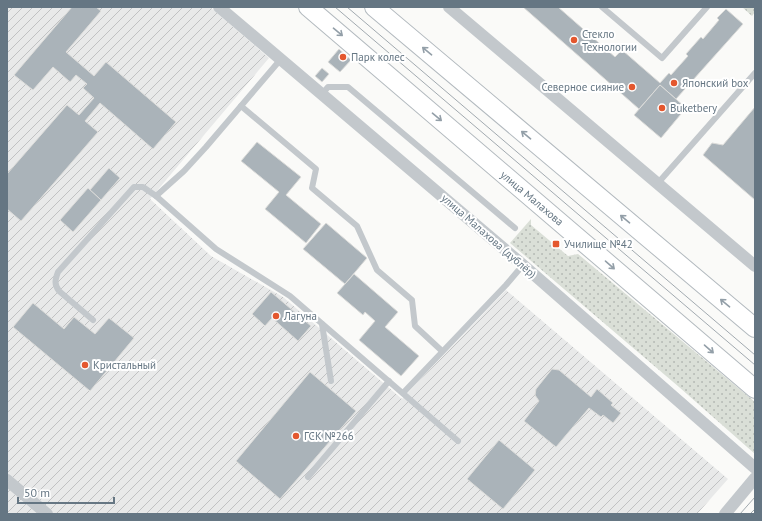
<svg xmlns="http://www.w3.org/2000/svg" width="762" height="521" font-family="'PT Sans',sans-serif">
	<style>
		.industrial { fill: url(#industrial-furrows) }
		.green { fill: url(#green-dots) }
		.building { fill: #aab3b9; stroke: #dcdcda }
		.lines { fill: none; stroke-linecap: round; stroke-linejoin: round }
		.secondary-casing { stroke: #b3babf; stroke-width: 20 }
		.service { stroke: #c3c8cc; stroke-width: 6 }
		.minor { stroke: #c3c8cc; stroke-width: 12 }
		.secondary { stroke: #fff; stroke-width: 18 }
		.tram { stroke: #a2aab0; stroke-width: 1 }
		.oneway { stroke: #939fa8 }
		.poi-dot { fill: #e4572e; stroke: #fff; stroke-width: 1.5 }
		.labels { text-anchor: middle; stroke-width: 4; stroke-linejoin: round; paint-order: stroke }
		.poi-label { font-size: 11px; fill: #657683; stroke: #fff; text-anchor: start }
		.street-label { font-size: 11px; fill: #657683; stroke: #fff }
	</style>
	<defs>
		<pattern id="industrial-furrows" width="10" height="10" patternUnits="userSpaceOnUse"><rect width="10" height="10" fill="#e8e9e9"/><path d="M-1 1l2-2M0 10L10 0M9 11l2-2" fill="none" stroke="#c0c1c2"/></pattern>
		<pattern id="green-dots" width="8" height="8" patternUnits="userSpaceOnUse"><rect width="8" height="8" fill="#dadfd7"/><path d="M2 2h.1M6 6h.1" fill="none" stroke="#b4b9b4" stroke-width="1.8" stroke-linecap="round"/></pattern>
	</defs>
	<rect width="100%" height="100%" fill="#fafaf8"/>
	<polygon class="industrial" points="7,7 210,7 269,58 150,199 211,256 283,297 402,399 506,290 728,479 697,514 7,514"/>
	<g class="green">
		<polygon points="742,7 755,7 755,12 752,16"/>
		<polygon points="531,219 531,225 568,256 578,254 755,402 755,454 679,387 510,243"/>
	</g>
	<g class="building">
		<polygon points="72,7 96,7 101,11 66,52 94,76 106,62 176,122 153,149 100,103 85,121 98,132 21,221 7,209 7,174 67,105 79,115 94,98 83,88 87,84 76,75 70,82 53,67 33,90 14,75"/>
		<polygon points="523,7 558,7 615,57 622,50 660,83 669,73 671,75 688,56 686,54 701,37 703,39 719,20 717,18 726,9 743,24 676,99 660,85 639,109"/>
		<polygon points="339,49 351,60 340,72 328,62"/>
		<polygon points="322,68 329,74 322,82 315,76"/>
		<polygon points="660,85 686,108 661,138 634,115"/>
		<polygon points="755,107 755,200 703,155 712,143 723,145"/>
		<polygon points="257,142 301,177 286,195 321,224 306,243 265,209 279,192 241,161"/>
		<polygon points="109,168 120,178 101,200 90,190"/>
		<polygon points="88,188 101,200 73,232 60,220"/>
		<polygon points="326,223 367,258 345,284 303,249"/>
		<polygon points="354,274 398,312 385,327 419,356 401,376 359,340 375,321 365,312 363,315 337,293"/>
		<polygon points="271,292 311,326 298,341 272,318 265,326 252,314"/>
		<polygon points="33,303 64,329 74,317 95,334 109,318 134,338 90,391 13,327"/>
		<polygon points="552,369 559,370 591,397 597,389 613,403 611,405 621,413 613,423 603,415 601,417 589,408 556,447 524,421 539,401 535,395 536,389"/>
		<polygon points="310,372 356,411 280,499 236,461"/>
		<polygon points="499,440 535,470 503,509 467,479"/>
	</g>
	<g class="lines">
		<g class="secondary-casing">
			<g id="secondary">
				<polyline points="308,7 755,389"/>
				<polyline points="374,7 755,328"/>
			</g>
		</g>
		<g class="service">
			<polyline points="602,7 662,58 707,7"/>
			<polyline points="322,94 328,87 348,87 515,228"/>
			<polyline points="241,106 316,169 312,188 357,226 377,270 412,300 415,326 442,351"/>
			<polyline points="658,183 755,73"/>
			<polyline points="156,196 216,249 290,296 458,441"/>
			<path d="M93 320 59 291C54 284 55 280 58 272L134 187H143L156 196 184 171 206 147 281 59"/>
			<polyline points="322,324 331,381"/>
			<polyline points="403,393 506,285 523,265"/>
			<polyline points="308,477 389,381"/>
		</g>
		<g class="minor">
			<polyline points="219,7 523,265 755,468"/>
			<polyline points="449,7 755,266"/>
			<polyline points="7,480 47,514"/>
			<polyline points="725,514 755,478"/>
		</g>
		<use href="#secondary" class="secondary"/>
		<g class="tram">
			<polyline points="335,7 755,365"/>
			<polyline points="347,7 755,355"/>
			<polyline points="740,514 755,497"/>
			<polyline points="750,514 755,509"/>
		</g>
	</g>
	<defs><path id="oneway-shaft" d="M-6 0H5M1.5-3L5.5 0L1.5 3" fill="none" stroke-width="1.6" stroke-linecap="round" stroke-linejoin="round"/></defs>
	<g class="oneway">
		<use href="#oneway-shaft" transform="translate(338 32) rotate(40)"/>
		<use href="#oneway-shaft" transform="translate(427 51) rotate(-140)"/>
		<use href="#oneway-shaft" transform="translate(437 117) rotate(40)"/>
		<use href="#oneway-shaft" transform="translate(526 135) rotate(-140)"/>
		<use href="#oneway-shaft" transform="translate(625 219) rotate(-140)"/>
		<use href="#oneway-shaft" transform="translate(610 265) rotate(41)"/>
		<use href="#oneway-shaft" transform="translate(725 303) rotate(-140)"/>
		<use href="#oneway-shaft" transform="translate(709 349) rotate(41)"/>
	</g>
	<g class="poi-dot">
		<circle cx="574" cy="40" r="4"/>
		<circle cx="343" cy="57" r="4"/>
		<circle cx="674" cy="83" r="4"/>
		<circle cx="632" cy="87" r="4"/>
		<circle cx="662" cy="108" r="4"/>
		<rect x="552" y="240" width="8" height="8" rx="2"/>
		<circle cx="276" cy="316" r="4"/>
		<circle cx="85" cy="365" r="4"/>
		<circle cx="296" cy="436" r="4"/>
	</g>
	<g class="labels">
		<g class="poi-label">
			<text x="582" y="38">Стекло<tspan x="582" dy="13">Технологии</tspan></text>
			<text x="351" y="61">Парк колес</text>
			<text x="682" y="87">Японский box</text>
			<text x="624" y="91" text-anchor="end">Северное сияние</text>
			<text x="670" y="112">Buketbery</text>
			<text x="564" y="248">Училище №42</text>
			<text x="284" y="320">Лагуна</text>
			<text x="93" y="369">Кристальный</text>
			<text x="304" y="440">ГСК №266</text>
		</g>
		<g class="street-label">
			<text transform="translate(532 198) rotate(40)" y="4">улица Малахова</text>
			<text transform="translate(489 236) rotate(41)" y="4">улица Малахова (дублёр)</text>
		</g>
	</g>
	<rect width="762" height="521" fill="none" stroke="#657683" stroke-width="16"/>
	<path d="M18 497v6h96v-6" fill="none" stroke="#657683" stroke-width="2"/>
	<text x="24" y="497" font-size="12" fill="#657683" stroke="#ffffff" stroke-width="3" paint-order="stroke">50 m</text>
</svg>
